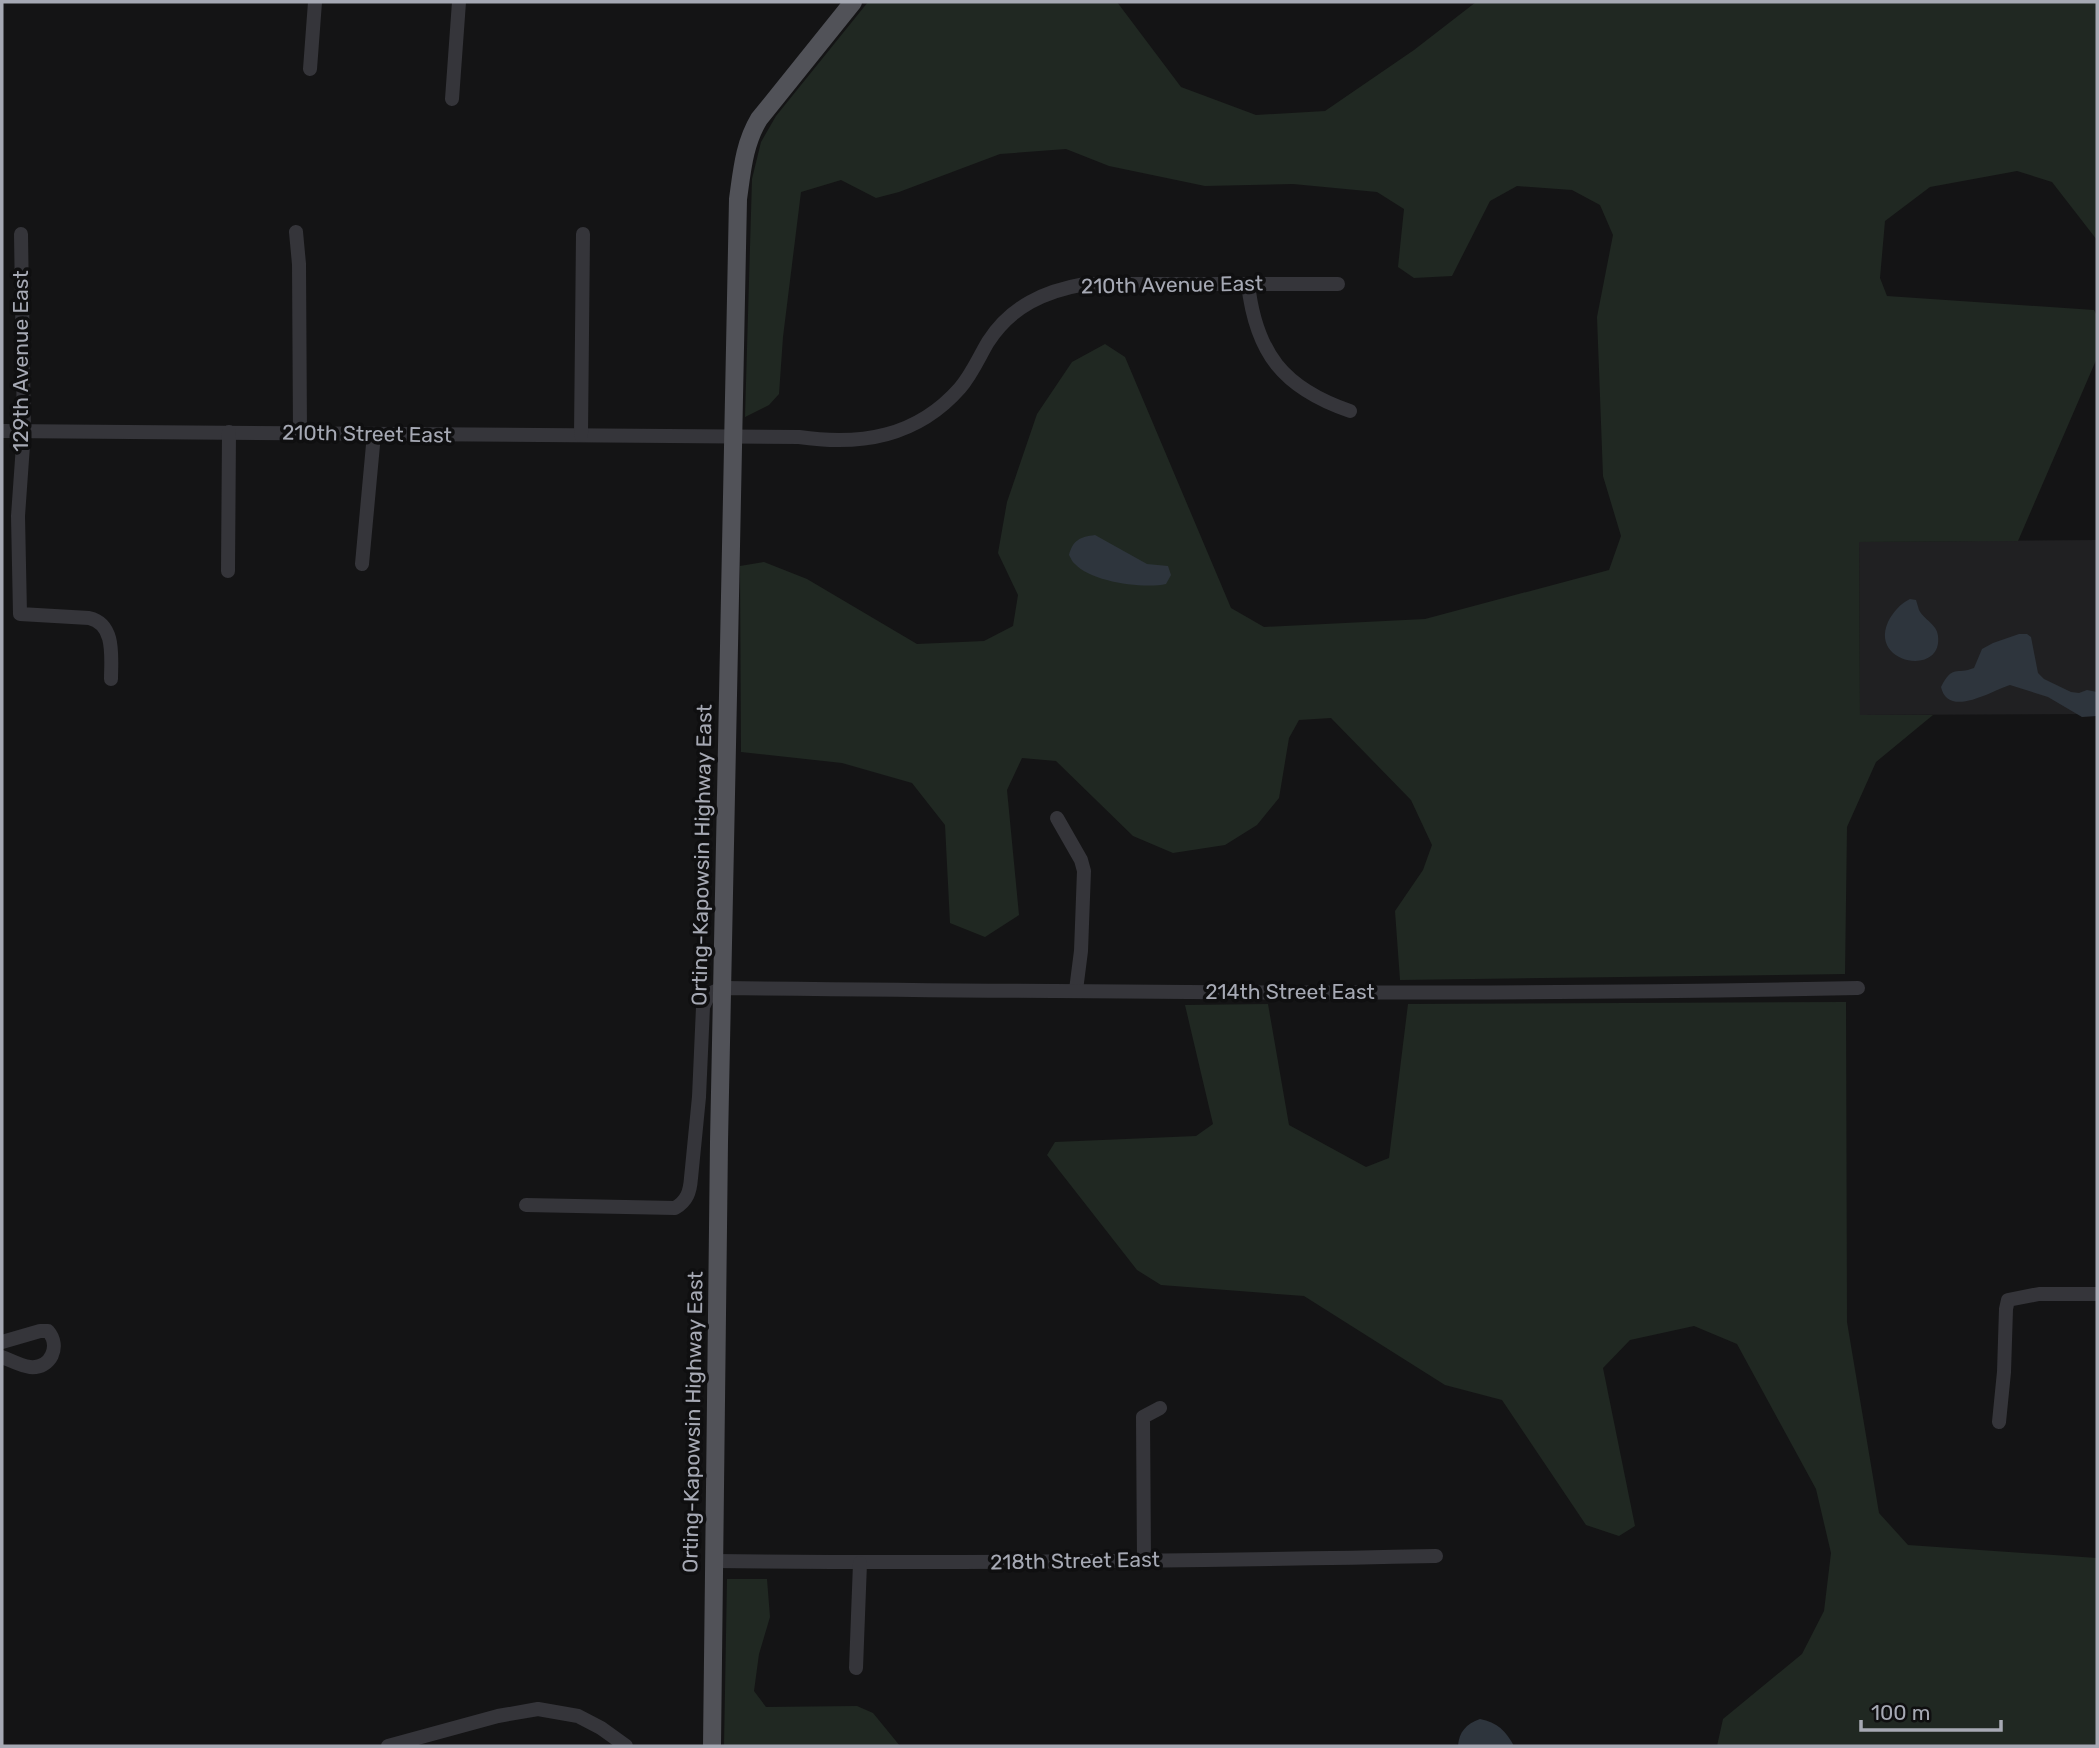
<svg xmlns="http://www.w3.org/2000/svg" width="2099" height="1748" font-family="Rubik,sans-serif">
	<style>
		.built { fill: #202022 }
		.green { fill: #202822 }
		.water { fill: #2e353d }
		.lines { fill: none; stroke-linecap: round; stroke-linejoin: round }
		.minor { stroke: #35353a; stroke-width: 14 }
		.major { stroke: #515258; stroke-width: 18 }
		.labels { text-anchor: middle; stroke-width: 7; stroke-linejoin: round; paint-order: stroke }
		.street-label { font-size: 21px; fill: #a6a9b4; stroke: #0f0f10 }
	</style>
	<rect width="100%" height="100%" fill="#141415"/>
	<polygon class="built" points="2097,540 2097,714 1860,715 1859,542"/>
	<g class="green">
		<polygon points="868,2 1117,2 1181,87 1256,115 1325,111 1414,50 1476,2 2097,2 2097,240 2052,182 2017,171 1930,187 1885,221 1880,278 1887,296 2094,310 2097,316 2097,358 2018,541 1859,542 1860,715 1933,715 1876,762 1847,827 1845,974 1400,980 1395,911 1423,870 1432,845 1411,800 1331,718 1299,720 1289,738 1279,798 1257,825 1225,845 1173,853 1133,836 1056,761 1022,758 1007,790 1019,915 985,937 950,923 945,825 912,783 842,763 741,752 740,566 764,562 807,579 917,644 984,641 1013,626 1018,595 998,553 1007,502 1037,414 1072,362 1105,344 1125,357 1231,608 1264,627 1425,619 1609,570 1621,536 1603,476 1597,317 1613,235 1600,205 1572,190 1517,186 1490,201 1452,276 1414,278 1398,267 1404,209 1377,192 1293,184 1205,186 1109,166 1066,149 1000,154 899,192 876,198 841,180 801,192 783,337 779,394 769,405 745,417 752,179 761,142 776,116"/>
		<polygon points="1846,1002 1847,1322 1879,1513 1908,1545 2097,1558 2097,1746 1717,1746 1723,1719 1802,1654 1824,1611 1831,1553 1816,1489 1737,1344 1694,1326 1630,1340 1603,1368 1635,1526 1619,1536 1586,1525 1502,1400 1445,1385 1304,1296 1161,1285 1137,1270 1047,1155 1055,1142 1196,1136 1213,1124 1185,1005 1268,1004 1289,1125 1366,1167 1389,1158 1408,1004"/>
		<polygon points="727,1579 767,1579 770,1617 759,1654 754,1691 766,1707 857,1706 873,1713 900,1746 724,1746"/>
	</g>
	<g class="water">
		<path d="M1095 535 1147 564 1168 566 1171 575 1166 584C1144 589 1091 582 1075 564 1072 562 1071 558 1069 555 1073 540 1080 537 1095 535Z"/>
		<path d="M1910 599 1916 600C1917 603 1918 607 1919 610 1924 620 1937 624 1938 636 1943 677 1869 664 1888 622 1893 612 1900 604 1910 599Z"/>
		<path d="M2019 634H2027L2031 637 2038 673 2044 679 2071 692 2079 693 2087 690 2097 692V716L2082 717 2048 697 2010 685C1993 690 1948 719 1941 687 1953 664 1956 675 1974 668L1982 649 1993 643Z"/>
		<path d="M1480 1719C1497 1722 1506 1731 1514 1746H1458C1459 1732 1466 1724 1480 1719Z"/>
	</g>
	<g class="lines">
		<g class="minor">
			<polyline points="310,69 315,2"/>
			<polyline points="452,99 459,2"/>
			<polyline points="296,232 299,264 300,433"/>
			<path d="M21 234 24 431 18 516 20 614 89 618C116 624 111 658 111 679"/>
			<path d="M1248 284C1256 353 1283 388 1350 411"/>
			<path d="M2 431 799 437C861 446 917 437 960 388 972 374 979 357 988 342 1011 306 1045 291 1085 284H1338"/>
			<polyline points="581,435 583,234"/>
			<polyline points="362,564 374,434"/>
			<polyline points="228,571 229,432"/>
			<polyline points="1057,818 1081,860 1084,871 1081,951 1076,990"/>
			<path d="M526 1205 675 1208C687 1201 690 1192 691 1178L699 1097 703 1007 709 994 722 988C1101 992 1479 996 1858 988"/>
			<path d="M2 1342 40 1331H48C61 1346 51 1369 30 1367 21 1366 10 1360 2 1357"/>
			<polyline points="1999,1422 2004,1372 2006,1309 2008,1300 2039,1294 2097,1294"/>
			<polyline points="1144,1560 1143,1417 1160,1408"/>
			<path d="M715 1561C955 1564 1195 1561 1436 1556"/>
			<polyline points="856,1668 860,1563"/>
			<polyline points="388,1746 498,1716 538,1709 578,1716 601,1728 626,1746"/>
		</g>
		<path class="major" d="M712 1746 719 1142 738 199C742 171 744 144 759 119L853 2"/>
	</g>
	<g class="labels">
		<g class="street-label">
			<text transform="translate(1172 285) rotate(-1)" y="7">210th Avenue East</text>
			<text transform="translate(21 361) rotate(-90)" y="7">129th Avenue East</text>
			<text transform="translate(367 434) rotate(1)" y="7">210th Street East</text>
			<text transform="translate(702 855) rotate(-89)" y="7">Orting-Kapowsin Highway East</text>
			<text x="1290" y="999">214th Street East</text>
			<text transform="translate(693 1422) rotate(-89)" y="7">Orting-Kapowsin Highway East</text>
			<text transform="translate(1075 1561) rotate(-1)" y="7">218th Street East</text>
		</g>
	</g>
	<rect width="2099" height="1748" fill="none" stroke="#a6a9b4" stroke-width="7"/>
	<path d="M1861 1720v10h140v-10" fill="none" stroke="#a6a9b4" stroke-width="3.5"/>
	<text x="1871" y="1720" font-size="21" fill="#a6a9b4" stroke="#0f0f10" stroke-width="5" paint-order="stroke">100 m</text>
</svg>
